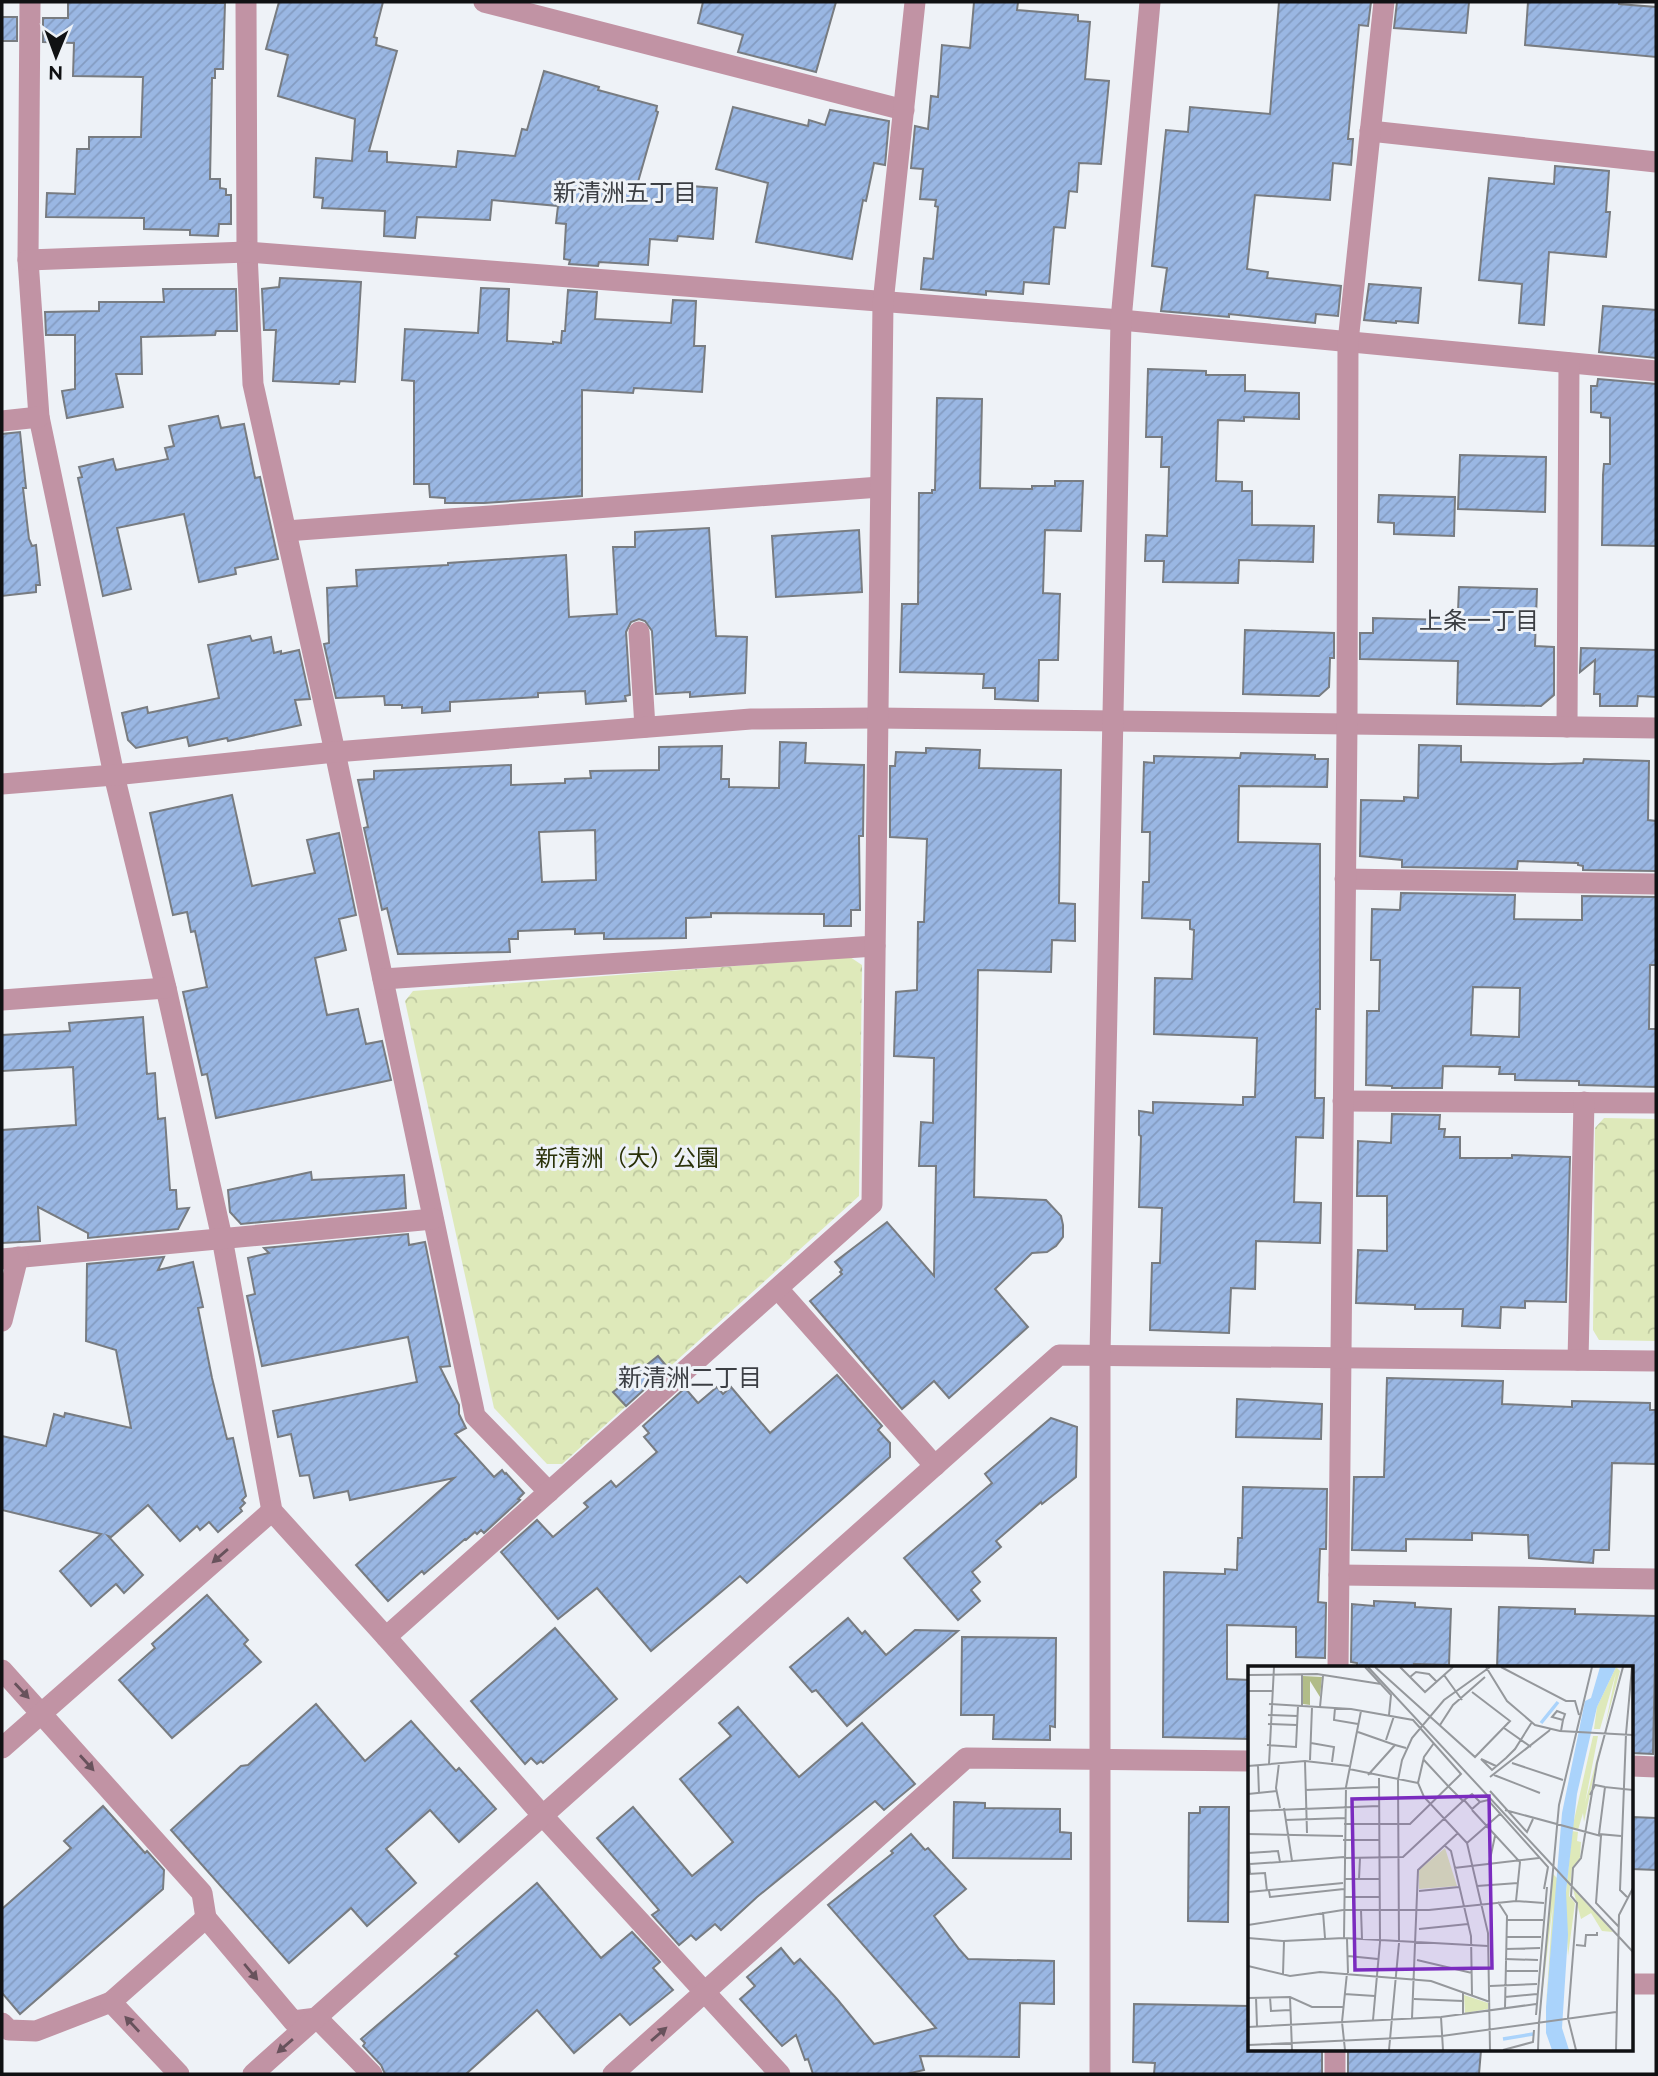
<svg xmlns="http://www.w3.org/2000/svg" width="1658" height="2076" font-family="Raleway,'Noto Sans JP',sans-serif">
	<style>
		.park { fill: url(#park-crowns) }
		.building { fill: url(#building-hatch); stroke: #787c81; stroke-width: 2; fill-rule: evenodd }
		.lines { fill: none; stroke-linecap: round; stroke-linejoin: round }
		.minor { stroke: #c193a4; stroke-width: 21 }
		.oneway { fill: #68525c }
		.labels { text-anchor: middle; stroke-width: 6; stroke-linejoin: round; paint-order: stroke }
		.park-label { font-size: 23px; fill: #2a3108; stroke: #eef2f7 }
		.neighbourhood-label { font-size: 24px; fill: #3c3f44; stroke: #eef2f7 }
		.inset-river { fill: none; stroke: #aad3fb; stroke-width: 3.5 }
		.inset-road { fill: none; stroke: #95989c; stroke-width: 2 }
		.view { fill: #7b2cbf; fill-opacity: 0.15; stroke: #7b2cbf; stroke-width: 3.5 }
		.inset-edge { fill: none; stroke: #101113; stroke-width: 3.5 }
	</style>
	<defs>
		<pattern id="park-crowns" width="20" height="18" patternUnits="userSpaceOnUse" patternTransform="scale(1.75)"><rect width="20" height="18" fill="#dee9ba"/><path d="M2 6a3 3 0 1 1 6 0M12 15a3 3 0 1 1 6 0" fill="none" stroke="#bdc79f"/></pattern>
		<pattern id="building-hatch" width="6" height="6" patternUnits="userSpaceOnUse" patternTransform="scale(1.75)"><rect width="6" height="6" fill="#9ab7e3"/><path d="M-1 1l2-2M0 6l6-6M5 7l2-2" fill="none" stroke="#849cc2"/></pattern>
	</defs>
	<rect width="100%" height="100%" fill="#eef2f7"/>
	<g class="park">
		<polygon points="850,957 862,965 859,1196 562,1464 547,1464 494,1408 405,1001 413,991"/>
		<polygon points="1604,1118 1656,1119 1656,1341 1599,1340 1593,1330 1595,1128"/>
	</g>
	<g class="building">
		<polygon points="68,2 225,3 223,69 215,69 215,78 212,78 210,179 220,179 220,188 226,189 226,195 231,195 231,224 219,224 218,236 190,235 190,230 144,229 144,218 46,217 47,193 75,194 77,149 89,149 89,137 141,137 143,77 73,76 74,43 43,42 43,18 68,18"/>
		<polygon points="279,2 383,2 374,37 377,38 376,45 397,51 369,151 387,152 387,162 456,167 458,151 515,156 522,129 527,130 544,71 599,87 598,90 657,106 656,111 658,112 638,182 717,188 713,239 678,236 677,241 650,239 648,265 599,262 598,266 569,264 570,260 564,259 566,224 556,223 558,206 492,200 490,220 417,217 415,238 384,236 385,211 322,208 323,198 314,197 316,158 352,161 355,119 278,96 288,55 266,49"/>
		<polygon points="703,2 836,2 816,72 738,52 743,35 698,23"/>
		<polygon points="974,2 1018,2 1017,10 1078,15 1078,21 1090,22 1085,79 1109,81 1101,164 1079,163 1077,192 1069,191 1065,228 1054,227 1049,284 1024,282 1023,294 986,291 986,295 921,289 924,258 933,259 938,207 935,206 936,200 920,199 923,169 911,168 915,126 928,129 931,96 938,97 942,45 970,48"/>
		<polygon points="1279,2 1371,2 1368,26 1359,25 1348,139 1353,139 1351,165 1333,163 1330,200 1255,195 1247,269 1268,272 1267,278 1341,286 1338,316 1316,314 1315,323 1229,314 1229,317 1161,311 1167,268 1152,266 1166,130 1188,132 1190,107 1270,114"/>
		<polygon points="1397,2 1469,2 1466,33 1394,28"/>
		<polygon points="1528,2 1619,2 1619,4 1656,7 1656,57 1525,45"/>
		<rect x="2" y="17" width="15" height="24"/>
		<polygon points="733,107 808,126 809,120 825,125 830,110 889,121 885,165 874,163 866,201 863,200 852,259 756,242 768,183 716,169"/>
		<polygon points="1555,166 1609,171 1606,212 1610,212 1606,257 1549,252 1544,325 1519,323 1522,284 1479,280 1489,178 1554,184"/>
		<polygon points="280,278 361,282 355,382 340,381 339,384 273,381 276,330 264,330 262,289 279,287"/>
		<polygon points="1369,284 1421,288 1418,323 1396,321 1396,323 1364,320"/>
		<polygon points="481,288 509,289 507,341 553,344 553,342 561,343 562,331 565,331 568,290 597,292 595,319 671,323 673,300 696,301 694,346 705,346 702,392 634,388 633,393 582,390 582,496 484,503 445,503 445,498 430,497 429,484 414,484 414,381 402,380 405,329 478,333"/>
		<polygon points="163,289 236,289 237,331 216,331 215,335 141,337 142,374 116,374 123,407 67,418 62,391 75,389 75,335 46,335 45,312 99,311 99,302 164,302"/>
		<polygon points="1603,306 1656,310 1656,358 1599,352"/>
		<polygon points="1148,369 1206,371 1206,375 1245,375 1245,391 1299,393 1299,419 1244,417 1244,421 1218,420 1216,481 1242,482 1242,491 1252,491 1252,525 1314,526 1313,562 1239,560 1238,583 1163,582 1164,561 1145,561 1146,535 1167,536 1169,467 1161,467 1162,437 1146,437"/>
		<polygon points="1598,379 1656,384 1656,546 1602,545 1603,475 1604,464 1610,464 1610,418 1601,417 1601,413 1591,412 1591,386 1597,386"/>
		<polygon points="937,398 982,399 980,488 1032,489 1032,486 1055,486 1055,481 1083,481 1081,531 1045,530 1043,593 1060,594 1058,660 1039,660 1038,701 995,699 995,688 983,688 984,674 900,672 902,604 918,604 919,493 932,493 932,490 935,490"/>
		<polygon points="218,416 221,428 244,424 255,478 260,477 278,559 235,568 236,574 199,582 184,514 117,528 131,589 103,596 78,478 82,477 79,467 113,459 116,470 168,459 165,448 174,446 169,426"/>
		<polygon points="20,432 26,488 23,488 29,539 32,546 36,545 40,585 36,585 36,592 2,596 2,434"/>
		<polygon points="1460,455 1546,457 1545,512 1458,509"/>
		<polygon points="1379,495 1455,497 1454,536 1394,534 1394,523 1378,522"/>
		<polygon points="709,528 716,636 747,637 745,693 690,697 690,692 656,694 652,631 645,621 639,619 631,622 626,632 630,695 625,696 626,701 586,704 585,691 538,693 538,697 450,702 450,711 422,713 422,707 402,708 402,705 385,705 384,696 336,698 324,644 329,643 327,588 357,586 356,570 448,565 448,563 566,555 569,617 617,614 613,547 635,547 635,532"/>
		<polygon points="859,530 862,592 776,597 772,536"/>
		<polygon points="1459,587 1537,589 1535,646 1554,647 1554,695 1541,706 1457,704 1458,661 1360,659 1360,633 1373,633 1373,618 1446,620 1446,612 1458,612"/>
		<polygon points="1245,630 1334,633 1334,658 1330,658 1329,687 1319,696 1243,694"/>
		<polygon points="250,636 252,641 271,637 274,653 281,651 281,654 299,650 310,699 295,700 301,725 228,741 227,738 189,746 187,737 136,748 128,740 122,713 147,707 148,713 219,698 208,645"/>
		<polygon points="1581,648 1656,650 1656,697 1638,696 1637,706 1600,706 1600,694 1594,694 1595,660 1580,672"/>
		<path d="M780 742 806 743 805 763 864 765 863 836H859L860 910H851V926H824V914L711 913V917L686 918V938L604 939V933L575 934V929L518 931V939H509L510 952 398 954 387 908 382 910 364 828 368 827 358 780 374 779V771L511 765V785L565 783V779L591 778 590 771 659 770V747L722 746 721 779H729V787L779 788ZM595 830 596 880 542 882 539 832Z"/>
		<polygon points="1419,745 1461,746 1461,762 1550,764 1583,763 1584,759 1649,761 1648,820 1656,821 1656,871 1583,870 1583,866 1578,865 1578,863 1518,861 1517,869 1402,867 1402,860 1360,856 1361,800 1404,801 1404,797 1418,798"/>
		<polygon points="926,748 980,750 979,768 1061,770 1059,903 1075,904 1075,941 1052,940 1051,972 978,970 974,1197 1046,1200 1061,1216 1063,1225 1063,1237 1056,1246 1047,1252 1032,1253 995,1289 1028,1327 949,1398 934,1381 902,1409 810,1301 842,1274 840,1272 842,1270 835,1262 887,1222 934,1276 936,1166 919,1166 921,1122 933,1123 934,1058 894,1056 896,992 917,990 918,922 924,922 927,839 890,837 890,766 895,766 896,752 926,753"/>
		<polygon points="1241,753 1315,755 1315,759 1328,759 1327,787 1239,786 1238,842 1320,844 1320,1009 1316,1009 1315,1098 1324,1098 1323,1138 1296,1137 1294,1202 1321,1203 1320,1243 1256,1241 1255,1289 1231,1288 1229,1333 1150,1330 1152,1263 1160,1263 1162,1208 1139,1207 1141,1136 1139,1135 1139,1111 1153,1113 1153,1102 1243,1105 1243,1097 1255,1097 1257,1038 1154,1034 1155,978 1192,979 1194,930 1190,929 1190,920 1142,918 1143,882 1149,882 1150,832 1142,832 1144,762 1154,763 1154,756 1240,758"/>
		<polygon points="232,795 252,886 315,873 307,840 339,833 356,915 339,919 346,950 315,958 327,1015 358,1009 366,1044 382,1041 391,1080 216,1118 207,1074 202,1075 183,992 207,987 195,931 191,932 187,912 173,915 150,813"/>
		<path d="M1401 893 1515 895 1514 919 1582 920V896L1656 897V965H1650L1649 1029H1656V1087L1579 1085V1081L1515 1080V1074H1499L1500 1067 1443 1066 1442 1088H1392V1086L1366 1085 1367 1011H1379L1380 960H1371L1372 909 1400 910ZM1473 987 1520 988 1519 1037 1471 1035Z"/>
		<polygon points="143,1017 147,1074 155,1073 158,1119 165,1118 170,1190 176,1190 177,1209 189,1208 178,1229 88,1238 88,1233 38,1207 40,1241 2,1243 2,1130 76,1125 73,1067 2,1071 2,1035 70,1031 69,1023"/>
		<polygon points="1392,1114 1440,1115 1439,1129 1445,1129 1444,1137 1460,1137 1460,1158 1512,1158 1512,1155 1570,1157 1566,1302 1525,1301 1525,1308 1501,1307 1500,1328 1462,1326 1463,1309 1415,1309 1415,1305 1356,1303 1358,1250 1387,1251 1387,1196 1357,1196 1358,1141 1391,1143"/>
		<polygon points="311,1172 312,1180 404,1175 406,1208 241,1224 230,1212 228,1190"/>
		<polygon points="408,1234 409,1245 425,1242 450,1366 440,1367 459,1405 459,1414 466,1428 455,1434 494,1477 502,1470 505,1474 506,1473 524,1493 518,1499 520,1500 484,1533 481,1530 477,1534 475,1532 466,1540 465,1539 424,1574 422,1571 388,1601 356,1565 454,1478 350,1500 348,1491 314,1498 309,1475 300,1476 291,1434 278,1437 273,1411 417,1382 408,1337 262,1366 247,1296 255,1294 248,1258 269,1253 264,1248"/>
		<polygon points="164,1257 158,1270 193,1262 203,1307 198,1308 212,1378 227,1439 233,1438 246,1496 242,1500 245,1503 240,1508 242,1511 218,1532 209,1522 200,1530 197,1526 180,1541 148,1505 111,1537 108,1536 143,1575 124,1593 116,1584 91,1606 60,1571 101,1534 2,1510 2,1436 46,1446 54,1414 64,1417 65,1413 131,1428 116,1350 86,1341 87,1264"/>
		<polygon points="658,1356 668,1368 626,1406 613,1392"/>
		<polygon points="837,1375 882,1426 878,1430 890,1443 890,1457 747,1583 740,1576 651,1651 597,1588 558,1619 501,1552 537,1520 553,1537 588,1507 584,1503 611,1481 616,1487 657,1452 644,1437 649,1433 643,1426 685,1388 698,1403 717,1387 723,1394 731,1387 770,1433"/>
		<polygon points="1387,1378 1503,1381 1502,1404 1572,1407 1572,1401 1650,1403 1650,1410 1656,1410 1656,1464 1612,1463 1609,1550 1594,1550 1593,1563 1529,1558 1528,1535 1472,1533 1472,1540 1406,1539 1406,1551 1352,1550 1354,1477 1384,1477"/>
		<polygon points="1237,1399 1322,1404 1321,1439 1236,1437"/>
		<polygon points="1051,1418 1077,1427 1076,1477 1042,1504 1041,1502 996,1541 1001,1547 972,1572 980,1582 971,1590 980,1601 958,1620 904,1558 992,1483 985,1474"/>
		<polygon points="1243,1487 1327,1489 1326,1549 1320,1549 1318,1602 1326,1603 1325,1658 1296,1657 1296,1627 1227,1625 1227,1679 1250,1680 1250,1739 1163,1737 1164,1572 1225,1574 1225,1569 1237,1570 1238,1538 1242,1538"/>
		<polygon points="207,1595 248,1640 244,1644 261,1662 172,1738 119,1680 155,1648 152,1644"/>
		<polygon points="1374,1601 1415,1603 1415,1607 1451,1609 1449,1665 1414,1664 1414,1667 1357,1668 1357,1663 1351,1662 1352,1604 1374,1606"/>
		<polygon points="1499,1607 1575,1609 1575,1614 1656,1616 1653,1754 1632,1753 1632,1668 1497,1668"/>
		<polygon points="848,1618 862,1634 865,1631 886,1655 915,1630 958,1631 847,1726 816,1690 812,1692 790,1667"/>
		<polygon points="555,1628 617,1699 543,1763 541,1761 537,1764 531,1758 525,1764 471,1701"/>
		<polygon points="962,1637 1056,1638 1055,1727 1050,1726 1050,1740 993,1739 994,1715 961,1715"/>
		<polygon points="316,1704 365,1761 411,1721 456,1771 459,1768 496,1809 459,1842 430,1810 386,1849 416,1883 367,1926 351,1908 289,1963 171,1830 241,1766 248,1765"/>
		<polygon points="738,1707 799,1777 862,1723 915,1784 884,1810 875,1801 757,1897 721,1930 715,1924 696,1940 691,1935 679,1945 652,1915 659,1910 597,1838 633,1807 692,1876 733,1842 680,1779 731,1736 719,1723"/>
		<polygon points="954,1802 985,1803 985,1808 1060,1809 1060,1832 1071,1833 1071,1859 953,1858"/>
		<polygon points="103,1806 145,1853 147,1851 164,1870 163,1889 20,2014 2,1993 2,1909 71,1848 64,1841"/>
		<polygon points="1200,1807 1229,1807 1228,1922 1188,1921 1189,1813 1200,1813"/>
		<polygon points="1632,1817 1656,1818 1656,1870 1632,1869"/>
		<polygon points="911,1834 925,1850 928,1848 966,1889 934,1916 959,1949 968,1959 1054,1961 1054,2004 1020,2003 1019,2057 920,2056 924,2070 906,2074 813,2074 808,2059 805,2060 796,2035 782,2046 740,1999 755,1986 747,1977 781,1948 794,1964 800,1959 837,1999 874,2044 936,2028 828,1905 893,1853 891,1851"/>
		<polygon points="537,1883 601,1958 632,1932 660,1962 653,1968 673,1990 630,2025 620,2014 574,2053 537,2010 466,2074 385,2074 381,2065 363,2046 365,2043 361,2039 458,1956 455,1954"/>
		<polygon points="1134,2004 1250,2006 1250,2050 1322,2050 1322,2074 1154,2074 1155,2063 1133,2062"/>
		<polygon points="1348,2050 1481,2050 1479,2074 1348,2074"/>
	</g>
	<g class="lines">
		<g class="minor">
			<polyline points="30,2 28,260 39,417 114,775 166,988 222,1238 272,1511 386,1637 543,1816 780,2074"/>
			<polyline points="246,2 247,252 253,384 335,752 475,1416 549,1492"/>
			<polyline points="484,2 904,110"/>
			<polyline points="1370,131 1656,162"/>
			<polyline points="28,260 247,252 1121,320 1656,371"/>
			<polyline points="2,421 39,417"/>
			<polyline points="286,531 880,487"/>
			<polyline points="639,632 645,727"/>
			<polyline points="1567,727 1569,363"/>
			<polyline points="2,784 114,775 335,752 751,719 876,718 1656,728"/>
			<polyline points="1345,879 1656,884"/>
			<polyline points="383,979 875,946"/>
			<polyline points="2,1000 166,988"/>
			<polyline points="1343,1101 1656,1103"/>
			<polyline points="2,1259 433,1219"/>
			<polyline points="778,1289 935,1466"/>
			<polyline points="2,1321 18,1257"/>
			<polyline points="1578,1360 1584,1102"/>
			<polyline points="1339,1575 1656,1579"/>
			<polyline points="386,1637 872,1204 883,303 915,2"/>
			<polyline points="1338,1668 1347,725 1348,342 1384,2"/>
			<polyline points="2,1670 202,1893 206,1918"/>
			<polyline points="2,1748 272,1511"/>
			<polyline points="1632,1766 1656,1767"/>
			<polyline points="1632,1984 1656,1984"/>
			<polyline points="317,2018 372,2074"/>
			<polyline points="2,2023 9,2030 36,2031 111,2002"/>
			<polyline points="179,2074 111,2002 206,1918 293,2021 317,2018"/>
			<polyline points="253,2074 1059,1355 1656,1361"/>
			<polyline points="613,2074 966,1758 1250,1761"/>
			<polyline points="1100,2074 1100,1355 1121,320 1150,2"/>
			<polyline points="1335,2074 1335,2050"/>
		</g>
	</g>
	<defs><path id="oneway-solid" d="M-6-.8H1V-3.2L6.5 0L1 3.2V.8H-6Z" transform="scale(1.75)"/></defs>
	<g class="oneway">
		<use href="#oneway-solid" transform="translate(220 1556) rotate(139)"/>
		<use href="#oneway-solid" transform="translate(22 1691) rotate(47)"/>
		<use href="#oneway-solid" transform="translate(87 1763) rotate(48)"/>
		<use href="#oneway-solid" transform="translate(251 1972) rotate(50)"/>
		<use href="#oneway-solid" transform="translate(132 2024) rotate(-133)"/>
		<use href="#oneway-solid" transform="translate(659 2034) rotate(-41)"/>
		<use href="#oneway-solid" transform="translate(285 2046) rotate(139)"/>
	</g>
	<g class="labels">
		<g class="park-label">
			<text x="627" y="1166">新清洲（大）公園</text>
		</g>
		<g class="neighbourhood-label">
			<text x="625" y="201">新清洲五丁目</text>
			<text x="1479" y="629">上条一丁目</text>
			<text x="690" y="1386">新清洲二丁目</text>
		</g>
	</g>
	<g transform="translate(1248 1666)">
		<rect width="385" height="385" fill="#eef2f7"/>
		<path d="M368 1 372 5 357 60 368 7 352 63H346L349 41ZM345 70H350L337 137 353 77 336 156 335 147 330 164 324 163ZM324 165 330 166 329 175 333 176 332 192 324 202 321 230 327 237 320 290 317 237ZM305 208 310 213 298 340 305 237 292 348ZM325 223 326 224 365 266 354 265 343 247 333 253Z" fill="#dee9ba"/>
		<path d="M55 10 74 11 72 31 62 15V39L55 38Z" fill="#b1bc88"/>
		<path d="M197 182 209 220 171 223V204ZM216 329 240 337V343L217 347Z" fill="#dee9ba"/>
		<path d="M352 1H368L349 41 329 128 318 226 320 269 314 362 321 384H304L298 367V341L314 147 337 35 343 32Z" fill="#aad3fb"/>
		<path class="inset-river" d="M293 57 310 36M255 373 285 368"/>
		<path class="inset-road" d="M117 1 143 29 141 49M120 1 385 286M127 1 227 91 262 55 224 26M152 1 177 26 205 1M238 1 259 35 287 59 312 65 385 69M253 1 318 35H327L331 49M54 8V40M0 9 69 8 133 18M196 9 214 34M162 11 168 6 181 8 189 16M0 25H24M21 38 103 43 165 54 213 108 162 158H96M72 41 75 10M87 42 86 54 110 58M20 49 50 50M20 58 49 59M192 59 205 39 237 11M256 62 283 81M313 65 315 54 304 51 309 45 317 48 315 54M110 66 147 79M378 68 372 224 379 231M378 68 384 1M138 74 146 50M63 77 86 81 84 96M186 77 176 91 170 117 176 131 219 177 240 267 242 384M19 79 48 81 50 40M62 94 64 41M57 96 59 167M31 97 28 122 32 142M264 97 315 114M21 98 26 1M0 100 57 95 101 100M10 100 11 127M248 100 233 93 244 104 258 92 267 83 284 56M101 103 170 117M120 109 147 79 158 82M246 109 292 127M242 111 302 64M57 124 131 121M242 125 279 166 285 153M0 128 29 125M342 129 347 119 357 121M232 136 240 134 300 201 296 223M36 142 44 195M224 144 272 196 268 235M257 144 353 170 348 237 371 261M0 145 131 140M37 154 97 152M0 168 95 170M373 170 351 168 357 121 385 124M95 174H131M219 177 253 147M196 179 203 185 223 270 224 329M0 181 2 207M0 187 30 185 32 196 96 191M96 192 155 191 215 135 224 128 232 136 224 143 217 135H215L201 121 175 93M2 198 32 196M241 198 247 170M206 202 291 192M0 208 17 207 19 225M96 213H131M111 213 112 192M229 220 270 217M21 225 22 231 96 223M171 225 211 221M0 226 95 217M96 231H131M250 236 259 250 257 342M95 244H181L268 235 296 237M113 244 114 273M75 246 77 272M259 254H295M0 259 95 244M171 263 220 258M258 271H293M0 272 35 275M96 272 98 121 113 45M99 273 100 307M328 279 337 280 338 269H349V266M258 283 292 282M100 290 130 293M257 293 290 294M169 294 224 307M0 300 42 310 72 306 183 315 242 336M257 305H290M35 308 36 275 96 272 240 280M242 320 289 318M215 326V348M96 328 127 330M8 331 9 360M22 331 23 345 42 344M42 331 44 384M257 331 289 328M0 332 42 331 64 341H95M166 333 215 335M288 349 299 221M193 351 195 384M164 352 170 204 210 167M125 354 132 276 131 112M291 357 311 139 344 1M0 361 193 351 288 338M0 379 194 370 368 346M97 384 94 356 99 307M141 384 151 277 150 114 154 94 164 72 196 34 242 1M255 384 285 376 286 364M290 384 291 357M328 384 320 352 329 237 323 230 325 202 333 192 349 97 375 1M368 384 371 249 385 222"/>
		<path class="view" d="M241 130 244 302 107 304 104 133Z"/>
		<rect width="385" height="385" class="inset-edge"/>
	</g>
	<rect width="1658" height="2076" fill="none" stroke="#101113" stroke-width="7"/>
	<g transform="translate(56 56) rotate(181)" stroke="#eef2f7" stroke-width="5" paint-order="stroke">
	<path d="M0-5L12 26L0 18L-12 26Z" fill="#101113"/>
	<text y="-10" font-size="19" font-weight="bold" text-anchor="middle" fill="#101113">N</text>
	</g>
</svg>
